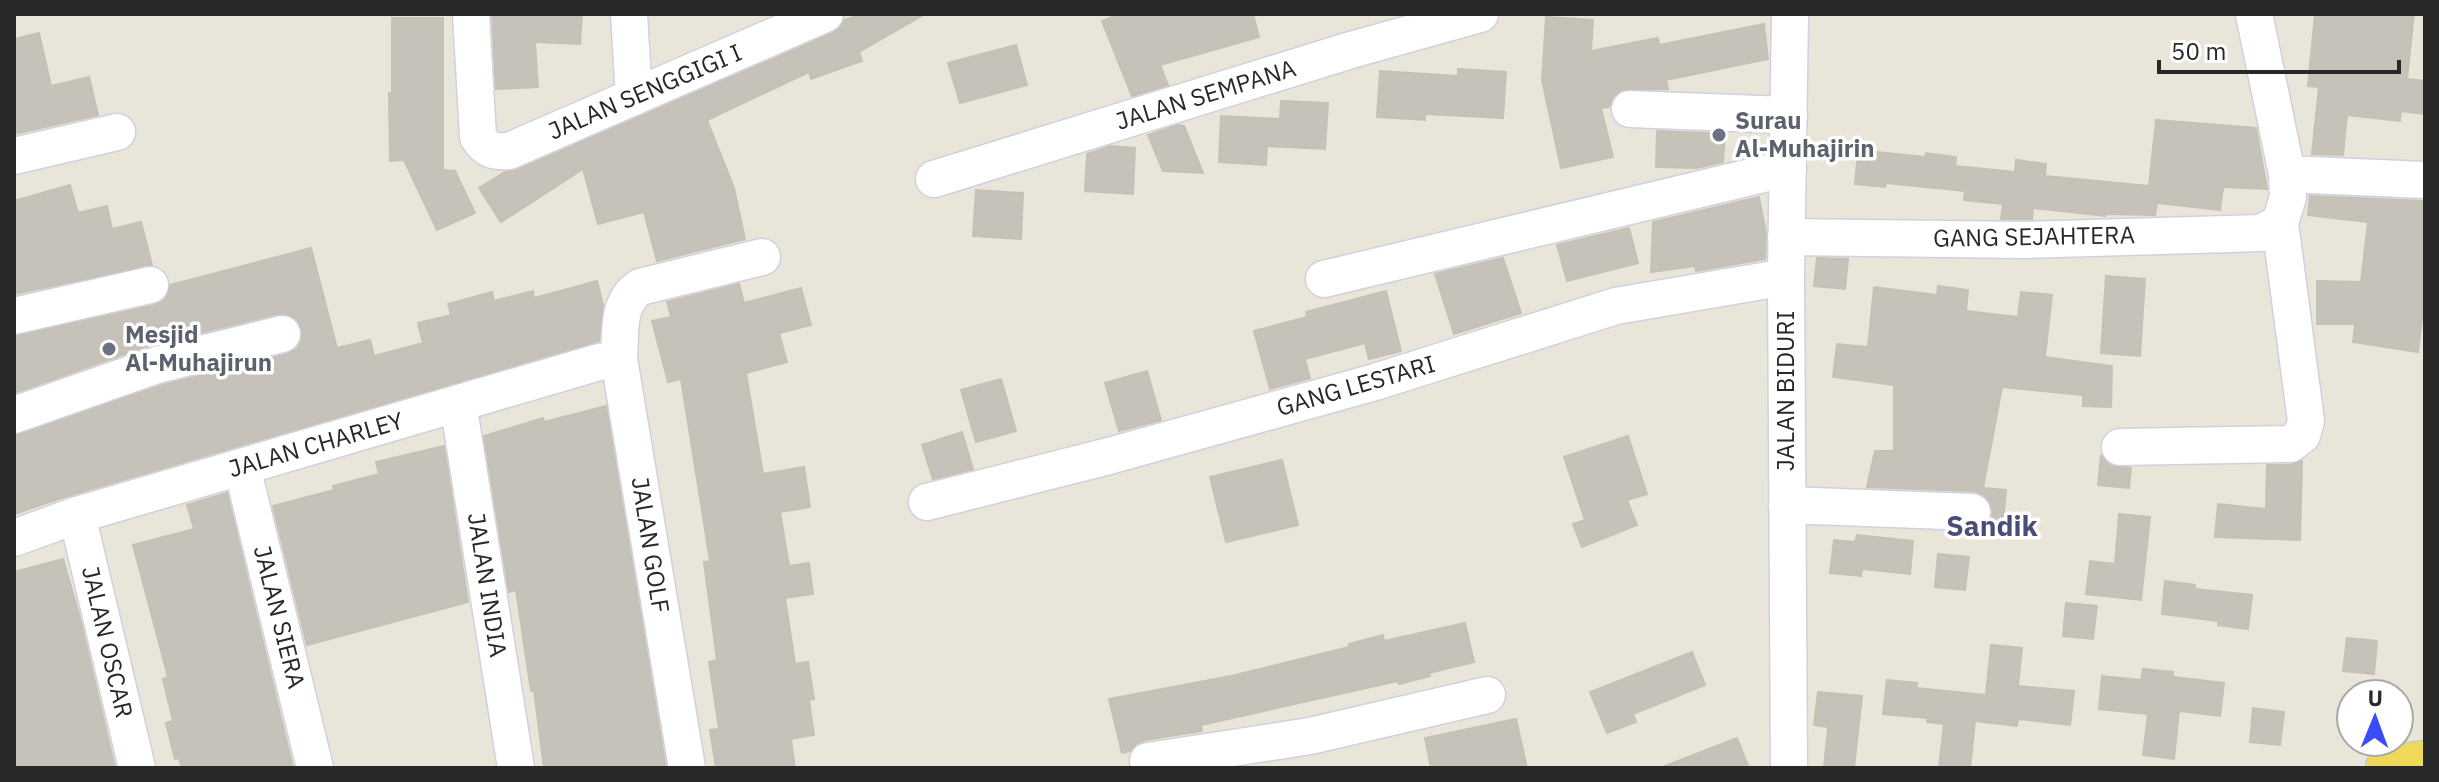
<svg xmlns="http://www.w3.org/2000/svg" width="2439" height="782" font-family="'IBM Plex Sans',sans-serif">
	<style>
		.building { fill: #c6c1b9; stroke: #c5c1b3; stroke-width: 2 }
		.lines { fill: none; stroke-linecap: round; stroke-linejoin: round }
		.minor-casing { stroke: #cfd1e1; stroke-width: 39 }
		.major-casing { stroke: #c7c7c7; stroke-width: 47 }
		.minor { stroke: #fff; stroke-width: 36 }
		.major { stroke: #efd95a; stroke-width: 44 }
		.worship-dot { fill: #6b7280; stroke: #fff; stroke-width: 3 }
		.labels { text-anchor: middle; stroke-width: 7; stroke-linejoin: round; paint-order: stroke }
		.street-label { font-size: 24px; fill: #282828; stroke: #fff }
		.worship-label { font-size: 24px; font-weight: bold; fill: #5b616d; stroke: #fff; text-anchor: start }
		.quarter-label { font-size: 28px; font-weight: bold; fill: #494d78; stroke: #fff }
	</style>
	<rect width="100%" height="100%" fill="#eae5d9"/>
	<g class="building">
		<polygon points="492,14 582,14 580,44 535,42 538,87 496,89"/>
		<polygon points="863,14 925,14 859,52 862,61 811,79 809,72 707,120 734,188 745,239 657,261 644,212 598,224 583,169 501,222 479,188 505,172 517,170 833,33 841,27 844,20"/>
		<polygon points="1120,14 1253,14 1259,37 1160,65 1168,85 1132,96 1102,21"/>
		<polygon points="2315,14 2414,14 2407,79 2425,81 2425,114 2401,111 2400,121 2347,115 2343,155 2312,154 2319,87 2308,86"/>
		<polygon points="1546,17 1593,20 1591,51 1658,38 1659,45 1764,24 1768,59 1666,80 1668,89 1621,90 1613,97 1609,107 1601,108 1613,157 1561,168 1542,80"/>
		<polygon points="392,18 443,18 443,170 455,171 475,213 437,230 404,160 390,161 389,93 392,93"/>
		<polygon points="39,33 51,86 89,77 98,115 14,134 14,39"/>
		<polygon points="1016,45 1027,85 960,103 948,63"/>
		<polygon points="1458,69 1506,72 1503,118 1425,114 1425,120 1377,117 1380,71 1458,76"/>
		<polygon points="1281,101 1328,103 1325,149 1267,146 1266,165 1219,162 1221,116 1280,119"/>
		<polygon points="2156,120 2256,128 2267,189 2223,187 2220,210 2157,203 2155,215 2105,214 2105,216 2033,208 2032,219 2001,219 2003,204 1964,200 1965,191 1886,183 1885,187 1855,184 1858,150 1925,157 1926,153 1956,157 1955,166 2015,172 2016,160 2046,164 2045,176 2149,186"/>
		<polygon points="1178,125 1184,126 1203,173 1163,171 1148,135"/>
		<polygon points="1657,131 1725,134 1723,162 1696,168 1656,167"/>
		<polygon points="1111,146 1135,148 1133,194 1085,191 1087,154"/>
		<polygon points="70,185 78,213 107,206 112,229 141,222 152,265 14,294 14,201"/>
		<polygon points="976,190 1023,193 1021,239 973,236"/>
		<polygon points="2310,196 2425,201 2425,310 2423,310 2418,352 2353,342 2355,324 2317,324 2317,281 2361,282 2368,222 2308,215"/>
		<polygon points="1759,197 1766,233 1765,259 1696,271 1695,266 1651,272 1653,222"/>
		<polygon points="1629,228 1638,263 1567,281 1557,245"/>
		<polygon points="311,248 337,348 370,340 374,356 423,343 418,323 451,315 448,304 492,292 494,301 533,291 534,298 597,281 603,305 599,341 71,495 14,514 14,435 163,385 287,354 297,349 302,339 302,330 297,319 287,314 277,314 150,345 14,393 14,336 155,305 165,300 170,285"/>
		<polygon points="1503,258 1521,313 1454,334 1435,274"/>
		<polygon points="1817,258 1848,259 1845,289 1814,286"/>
		<polygon points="2106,276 2145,279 2140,356 2101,353"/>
		<polygon points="739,284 744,303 801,288 811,325 779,333 787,362 746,373 763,474 804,467 810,507 780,512 789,566 809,563 813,594 785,598 795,664 808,662 814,699 809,700 814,735 791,739 795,768 716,768 710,730 719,729 709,662 717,660 704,562 710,561 681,379 668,382 652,321 671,317 667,302"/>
		<polygon points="1938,286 1968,290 1966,311 2018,317 2021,292 2052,295 2045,357 2112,366 2111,407 2083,406 2083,395 2002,387 1983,488 2006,490 2003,523 1990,522 1993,512 1990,502 1984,495 1974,491 1867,487 1875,451 1894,451 1894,385 1833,377 1837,344 1868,347 1874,287 1937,295"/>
		<polygon points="1386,291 1401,351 1369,359 1365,343 1305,359 1310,378 1270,389 1254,331 1307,317 1306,312"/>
		<polygon points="1147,371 1161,420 1119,431 1105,383"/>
		<polygon points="1001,379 1016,431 976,442 961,390"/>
		<polygon points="606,406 666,768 544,768 534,690 531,691 516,590 509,592 484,436 543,418 544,422"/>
		<polygon points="962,432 973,469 933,479 922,445"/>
		<polygon points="1628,436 1647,494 1627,500 1637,525 1582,547 1573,524 1585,520 1564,457"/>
		<polygon points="444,446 468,602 307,645 273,506 334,490 333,486 379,474 376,462"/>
		<polygon points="2101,456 2111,466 2131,468 2129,488 2098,485"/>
		<polygon points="1282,460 1298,525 1226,542 1210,477"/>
		<polygon points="2302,461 2300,540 2215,537 2218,504 2266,509 2267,465 2290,465"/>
		<polygon points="227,493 293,768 182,768 179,758 175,759 166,723 173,721 163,679 168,677 133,545 194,529 187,505"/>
		<polygon points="2119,514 2150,517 2141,600 2086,594 2090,561 2115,564"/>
		<polygon points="1857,535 1913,541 1910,574 1862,569 1861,576 1830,573 1834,540 1855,542"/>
		<polygon points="1938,554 1969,557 1965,590 1935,587"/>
		<polygon points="63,559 80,618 115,768 14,768 14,572"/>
		<polygon points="2165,581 2195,585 2195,589 2252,595 2248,629 2218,625 2218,621 2162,614"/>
		<polygon points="2066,603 2097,606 2093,639 2063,636"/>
		<polygon points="1465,623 1474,662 1429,673 1430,676 1399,684 1398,681 1201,725 1202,731 1145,740 1136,744 1130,751 1122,753 1109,699 1231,676 1349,647 1349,644 1383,635 1384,641"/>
		<polygon points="2347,638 2377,641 2374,674 2343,671"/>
		<polygon points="1991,645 2022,648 2018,686 2074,691 2070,725 2018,719 2017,726 1975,721 1970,768 1939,768 1944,724 1927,722 1928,718 1883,714 1887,680 1917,683 1916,688 1986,695"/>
		<polygon points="1692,652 1705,685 1633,714 1636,722 1607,733 1590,692"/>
		<polygon points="2143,669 2173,672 2173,677 2224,683 2220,716 2179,711 2174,759 2143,755 2148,714 2099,709 2102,676 2141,680"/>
		<polygon points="1818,692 1862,696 1854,768 1824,768 1828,727 1814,725"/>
		<polygon points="2253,708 2284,712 2280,745 2250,742"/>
		<polygon points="1516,719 1527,768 1431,768 1425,738"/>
		<polygon points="1737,738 1749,768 1665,768 1665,766"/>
	</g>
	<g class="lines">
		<g class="minor-casing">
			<g id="minor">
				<path d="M471 14 478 137C487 151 494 152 509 151L825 14"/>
				<polyline points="629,14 634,97"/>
				<polyline points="1630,109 1789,115"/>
				<polyline points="14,156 117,132"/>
				<polyline points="2287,174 2425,180"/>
				<polyline points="934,179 1351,50 1480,14"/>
				<polyline points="1786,237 2027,240 2261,233 2280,223"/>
				<polyline points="1324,279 1788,168"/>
				<polyline points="14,316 150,285"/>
				<polyline points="458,403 516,768"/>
				<polyline points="14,415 157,365 282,334"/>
				<polyline points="2120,447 2290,444 2302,435 2306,421 2280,223 2288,197 2287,174 2254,14"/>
				<polyline points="242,467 315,768"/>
				<polyline points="927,502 1109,456 1375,382 1616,306 1786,277"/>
				<polyline points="1787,505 1972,512"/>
				<polyline points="77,515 137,768"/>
				<polyline points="14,538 77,515 599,362 619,359"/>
				<polyline points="1148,761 1310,736 1487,695"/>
				<path d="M687 768 619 359C621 333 616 303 640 287L762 257"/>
				<polyline points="1789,768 1786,277 1790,14"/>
			</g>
		</g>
		<g class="major-casing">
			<polyline id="major" points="2388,768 2425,763"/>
		</g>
		<use href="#minor" class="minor"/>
		<use href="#major" class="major"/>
	</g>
	<g class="worship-dot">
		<circle cx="1719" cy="135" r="8"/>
		<circle cx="109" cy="349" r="8"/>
	</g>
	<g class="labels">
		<g class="street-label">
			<text transform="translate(645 92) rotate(-23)" y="8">JALAN SENGGIGI I</text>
			<text transform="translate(1206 95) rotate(-17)" y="8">JALAN SEMPANA</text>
			<text transform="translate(2034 237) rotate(-1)" y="8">GANG SEJAHTERA</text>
			<text transform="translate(1356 386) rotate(-16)" y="8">GANG LESTARI</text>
			<text transform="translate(1786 391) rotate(-90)" y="8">JALAN BIDURI</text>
			<text transform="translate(316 445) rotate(-16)" y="8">JALAN CHARLEY</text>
			<text transform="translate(650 545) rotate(81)" y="8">JALAN GOLF</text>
			<text transform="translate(487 585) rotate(81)" y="8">JALAN INDIA</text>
			<text transform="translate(279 617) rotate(76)" y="8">JALAN SIERA</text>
			<text transform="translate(107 642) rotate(77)" y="8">JALAN OSCAR</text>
		</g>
		<g class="worship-label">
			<text x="1735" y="129">Surau<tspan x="1735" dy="28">Al-Muhajirin</tspan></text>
			<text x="125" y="343">Mesjid<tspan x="125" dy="28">Al-Muhajirun</tspan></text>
		</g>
		<g class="quarter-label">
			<text x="1992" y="536">Sandik</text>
		</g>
	</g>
	<rect width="2439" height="782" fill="none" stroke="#282828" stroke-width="32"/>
	<g transform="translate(2375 718) rotate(1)"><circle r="38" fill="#ffffff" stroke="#a9a9a9" stroke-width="2"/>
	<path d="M0-6L14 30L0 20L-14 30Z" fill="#394cf8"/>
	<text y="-12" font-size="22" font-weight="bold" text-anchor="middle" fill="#282828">U</text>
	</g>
	<path d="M2159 60v12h240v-12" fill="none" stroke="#282828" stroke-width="4"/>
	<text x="2171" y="60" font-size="24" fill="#282828" stroke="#ffffff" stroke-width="6" paint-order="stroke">50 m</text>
</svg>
